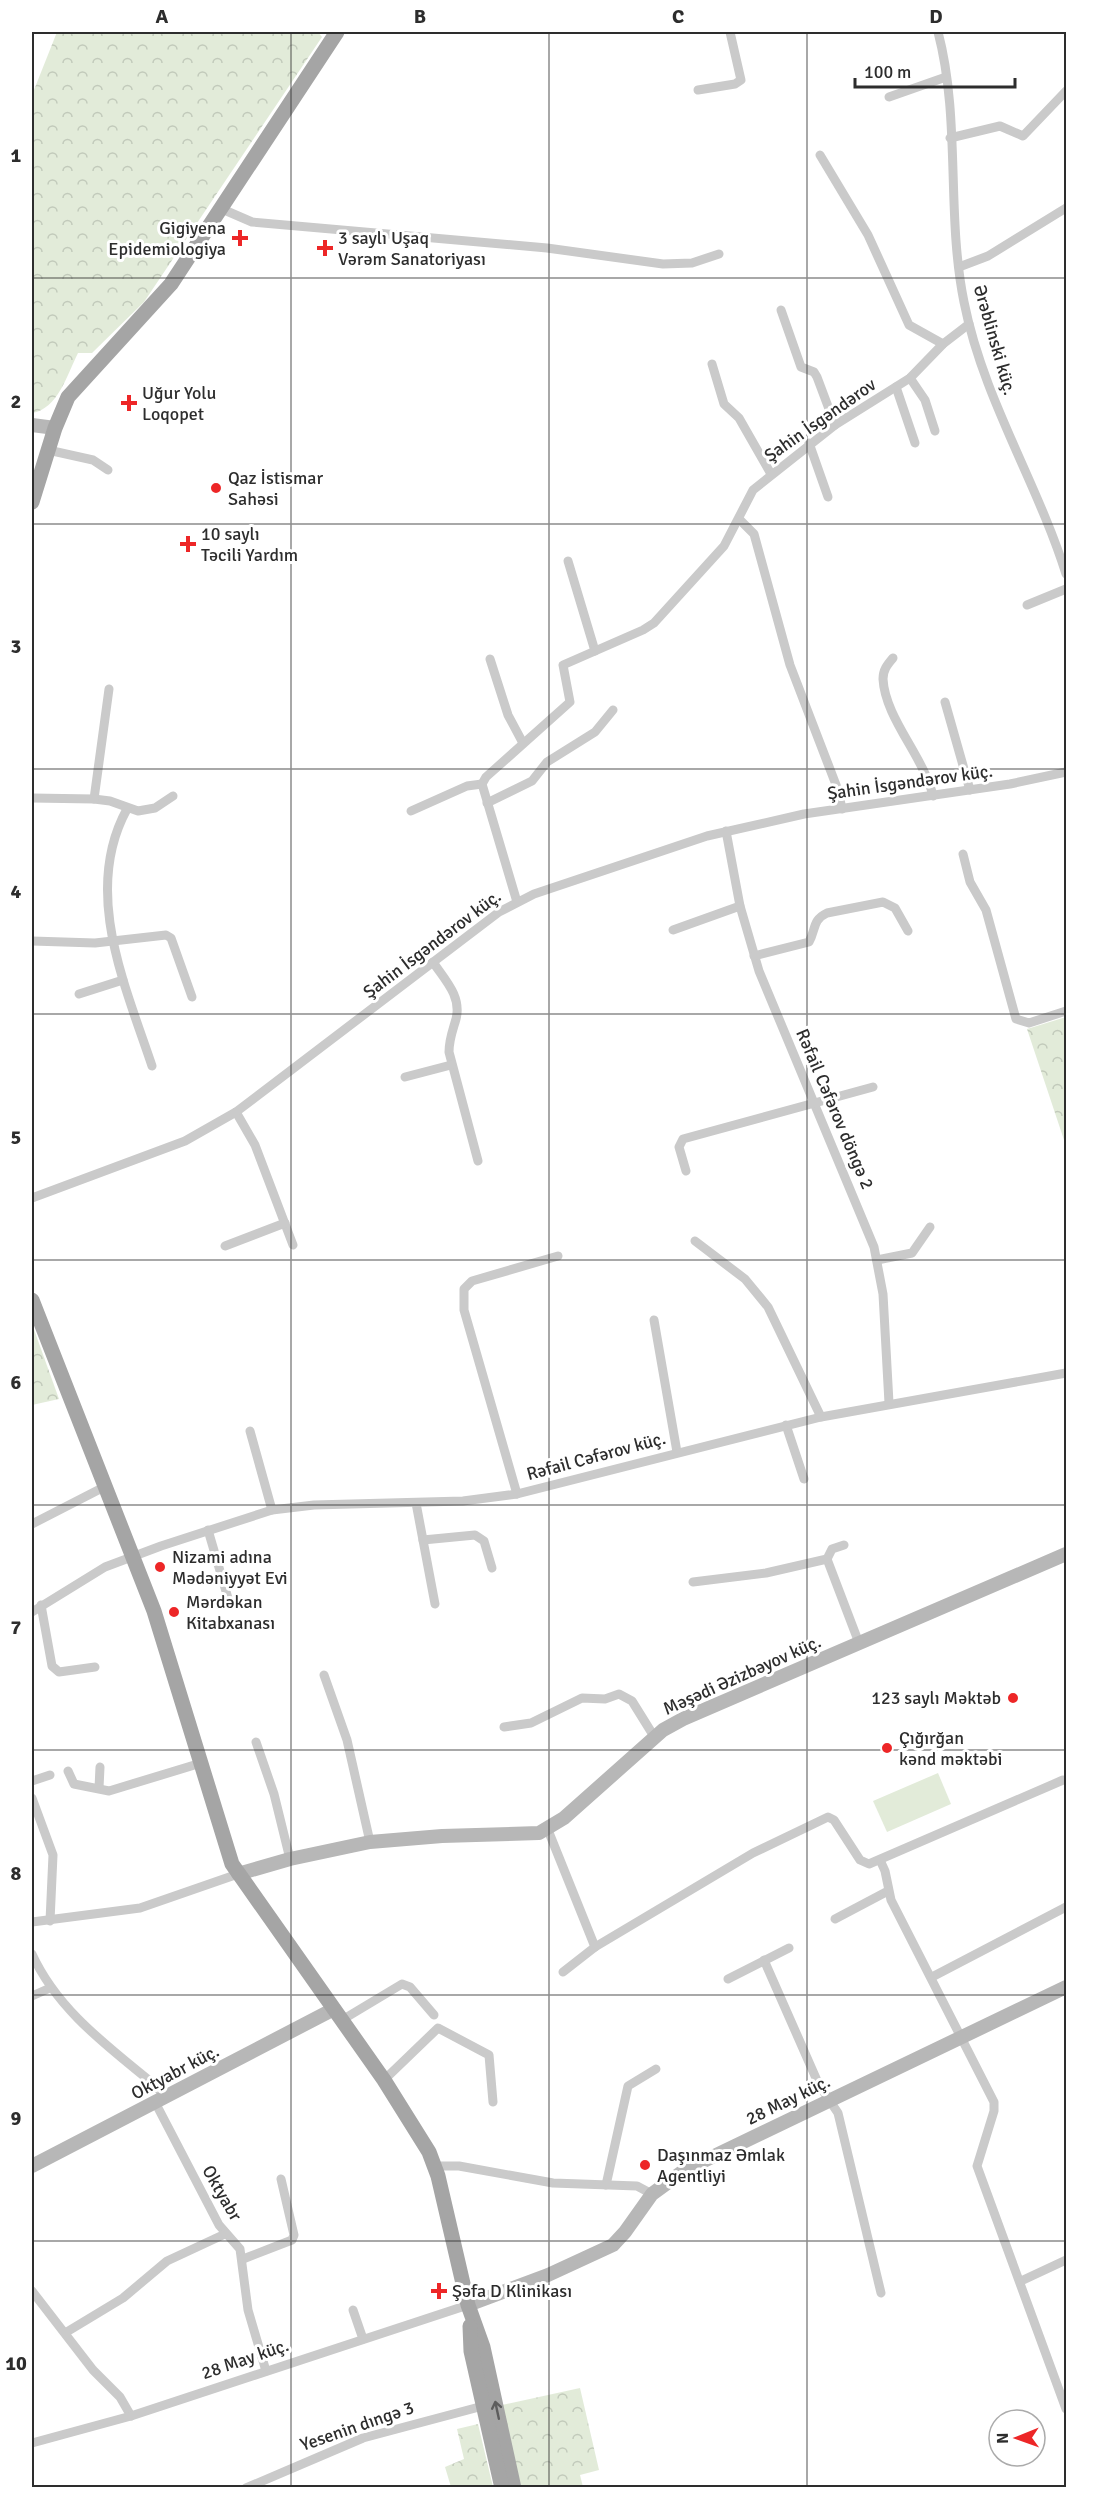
<svg xmlns="http://www.w3.org/2000/svg" width="1098" height="2519" font-family="Signika,sans-serif">
	<style>
		.park { fill: url(#park-crowns) }
		.pitch { fill: #e2ebd9 }
		.lines { fill: none; stroke-linecap: round; stroke-linejoin: round }
		.street { stroke: #cacaca; stroke-width: 9 }
		.secondary { stroke: #b7b7b7; stroke-width: 14 }
		.primary { stroke: #a5a5a5; stroke-width: 15 }
		.oneway { stroke: #5d5d5d }
		.grid { fill: none; stroke: #2d2d2d; stroke-width: 1.5; stroke-opacity: 0.55 }
		.poi-dot { fill: #ed2627; stroke: #fff; stroke-width: 2 }
		.labels { text-anchor: middle; stroke-width: 6; stroke-linejoin: round; paint-order: stroke }
		.poi-label { font-size: 18px; fill: #2d2d2d; stroke: #fff; text-anchor: start }
		.street-label { font-size: 18px; fill: #2d2d2d; stroke: #fff }
		.neatline { fill: none; stroke: #2d2d2d; stroke-width: 2 }
		.grid-label { font-size: 20px; text-anchor: middle; font-weight: bold; fill: #2d2d2d }
	</style>
	<defs>
		<pattern id="park-crowns" width="20" height="18" patternUnits="userSpaceOnUse" patternTransform="scale(1.5)"><rect width="20" height="18" fill="#e2ebd9"/><path d="M2 6a3 3 0 1 1 6 0M12 15a3 3 0 1 1 6 0" fill="none" stroke="#c2cabb"/></pattern>
	</defs>
	<rect width="100%" height="100%" fill="#fff"/>
	<g class="park">
		<path d="M57 32H318L322 37 144 302 92 353H78C67 375 58 409 32 413V95Z"/>
		<polygon points="1066,1017 1066,1146 1027,1029"/>
		<polygon points="32,1324 59,1399 32,1405"/>
		<polygon points="580,2388 599,2470 580,2475 583,2487 521,2487 502,2405"/>
		<polygon points="478,2424 493,2487 451,2487 445,2467 464,2459 457,2429"/>
	</g>
	<polygon class="pitch" points="938,1773 951,1804 887,1832 873,1801"/>
	<g class="lines">
		<g class="street">
			<path d="M938 32C961 119 946 214 964 302 983 398 1037 482 1066 574"/>
			<polyline points="698,90 735,84 741,80 730,32"/>
			<polyline points="889,97 946,77"/>
			<polyline points="950,138 1000,126 1023,136 1066,91"/>
			<polyline points="820,155 868,235 909,325 943,344"/>
			<polyline points="222,209 252,222 547,248 663,264 692,263 719,254"/>
			<polyline points="959,267 988,256 1066,208"/>
			<polyline points="781,310 801,367 814,372 817,377 835,425"/>
			<polyline points="712,364 724,404 739,418 771,474"/>
			<polyline points="910,378 925,400 935,431"/>
			<polyline points="896,387 915,443"/>
			<polyline points="809,443 828,497"/>
			<polyline points="48,450 93,460 108,470"/>
			<polyline points="739,519 754,534 790,665 838,790 842,809"/>
			<polyline points="568,561 595,651"/>
			<polyline points="1027,605 1066,589"/>
			<path d="M893 658C887 665 883 670 883 679 885 718 924 757 933 796"/>
			<polyline points="490,659 508,715 523,743"/>
			<polyline points="945,702 970,790"/>
			<polyline points="32,798 94,799 110,801 138,811 155,808 173,796"/>
			<polyline points="94,799 109,689"/>
			<polyline points="487,803 532,781 547,762 595,732 613,710"/>
			<path d="M127 809C82 891 125 985 152 1066"/>
			<polyline points="411,811 467,786 482,784"/>
			<polyline points="726,831 740,906 759,971 874,1247 883,1294 889,1403"/>
			<polyline points="963,854 970,882 986,910 1016,1019 1029,1023 1066,1011"/>
			<polyline points="517,902 482,784 486,777 570,702 563,665 643,630 654,623 724,546 753,490 835,425 910,378 943,344 969,324"/>
			<polyline points="673,930 740,906"/>
			<polyline points="32,941 95,943 166,935 171,938 192,997"/>
			<path d="M754 956 809 942C816 930 812 920 827 913L883 902 895 908 908 931"/>
			<path d="M433 962C444 979 462 996 456 1019 453 1030 449 1039 449 1052L478 1161"/>
			<polyline points="79,994 123,980"/>
			<polyline points="405,1077 451,1065"/>
			<polyline points="236,1112 255,1145 293,1245"/>
			<polyline points="686,1171 679,1147 683,1139 873,1087"/>
			<polyline points="32,1198 185,1141 236,1112 499,912 534,894 707,836 804,814 1010,784 1066,772"/>
			<polyline points="695,1241 745,1279 768,1307 821,1417"/>
			<polyline points="225,1246 285,1223"/>
			<polyline points="877,1260 912,1253 930,1227"/>
			<polyline points="654,1320 677,1452"/>
			<polyline points="786,1425 804,1479"/>
			<polyline points="250,1431 272,1510"/>
			<polyline points="517,1494 464,1310 464,1289 472,1281 558,1256"/>
			<polyline points="416,1503 435,1604"/>
			<polyline points="32,1524 106,1486"/>
			<polyline points="208,1530 230,1605"/>
			<polyline points="423,1540 475,1535 484,1541 492,1568"/>
			<polyline points="827,1559 859,1643"/>
			<polyline points="693,1582 766,1573 827,1559 832,1549 844,1545"/>
			<polyline points="41,1605 52,1666 59,1672 95,1667"/>
			<polyline points="32,1612 105,1567 161,1546 272,1510 314,1505 463,1501 517,1494 821,1417 1066,1373"/>
			<polyline points="324,1675 347,1740 370,1842"/>
			<polyline points="504,1727 531,1723 582,1698 605,1699 619,1694 632,1701 655,1738"/>
			<polyline points="256,1742 274,1794 290,1859"/>
			<polyline points="68,1771 74,1784 109,1791 201,1763"/>
			<polyline points="32,1781 50,1775"/>
			<polyline points="99,1788 100,1767"/>
			<polyline points="32,1798 53,1855 50,1921"/>
			<polyline points="548,1830 595,1947"/>
			<polyline points="880,1860 885,1871 891,1900 994,2102 994,2111 977,2166 1066,2409"/>
			<polyline points="835,1919 888,1891"/>
			<polyline points="32,1922 140,1908 238,1874"/>
			<path d="M32 1954C58 2011 109 2047 156 2086L166 2098"/>
			<polyline points="764,1960 819,2085 838,2113 881,2293"/>
			<polyline points="563,1972 595,1947 753,1853 828,1817 834,1820 860,1860 869,1864 1063,1780"/>
			<polyline points="932,1977 1066,1907"/>
			<polyline points="728,1979 789,1948"/>
			<polyline points="32,1996 50,1988"/>
			<polyline points="342,2020 402,1984 410,1987 434,2015"/>
			<polyline points="384,2080 438,2028 489,2055 493,2102"/>
			<polyline points="156,2104 219,2225 240,2249 248,2310 266,2371"/>
			<polyline points="435,2166 459,2166 553,2183 637,2186 652,2194"/>
			<polyline points="606,2185 628,2086 656,2069"/>
			<polyline points="243,2259 292,2240 294,2235 281,2179"/>
			<polyline points="1021,2281 1066,2260"/>
			<polyline points="32,2291 93,2370 120,2397 131,2416"/>
			<polyline points="353,2310 363,2339"/>
			<polyline points="65,2333 123,2298 167,2261 225,2234"/>
			<polyline points="32,2443 131,2416 468,2305"/>
			<polyline points="246,2488 363,2438 483,2406"/>
		</g>
		<g class="secondary">
			<polyline points="32,425 55,428"/>
			<polyline points="238,1874 290,1859 370,1842 442,1836 539,1833 564,1818 663,1730 683,1719 1066,1554"/>
			<polyline points="32,2166 334,2009"/>
			<polyline points="468,2305 548,2275 613,2245 625,2232 652,2194 685,2170 1066,1987"/>
		</g>
		<g class="primary">
			<polyline points="32,502 55,428 68,397 171,284 337,32"/>
			<polyline points="32,1300 154,1611 232,1864 384,2080 429,2152 438,2176 468,2305 483,2347 514,2488"/>
			<polyline points="470,2326 471,2351 502,2488"/>
		</g>
	</g>
	<defs><path id="oneway-shaft" d="M-6 0H5M1.5-3L5.5 0L1.5 3" fill="none" stroke-width="1.6" stroke-linecap="round" stroke-linejoin="round" transform="scale(1.5)"/></defs>
	<use class="oneway" href="#oneway-shaft" transform="translate(497 2410) rotate(-102)"/>
	<path class="grid" d="M291 32V2488M549 32V2488M807 32V2488M32 278H1066M32 524H1066M32 769H1066M32 1014H1066M32 1260H1066M32 1505H1066M32 1750H1066M32 1995H1066M32 2241H1066"/>
	<g class="poi-dot">
		<path d="M237 229h6v6h6v6h-6v6h-6v-6h-6v-6h6z"/>
		<path d="M322 239h6v6h6v6h-6v6h-6v-6h-6v-6h6z"/>
		<path d="M126 394h6v6h6v6h-6v6h-6v-6h-6v-6h6z"/>
		<circle cx="216" cy="488" r="6"/>
		<path d="M185 535h6v6h6v6h-6v6h-6v-6h-6v-6h6z"/>
		<circle cx="160" cy="1567" r="6"/>
		<circle cx="174" cy="1612" r="6"/>
		<circle cx="1013" cy="1698" r="6"/>
		<circle cx="887" cy="1748" r="6"/>
		<circle cx="645" cy="2165" r="6"/>
		<path d="M436 2282h6v6h6v6h-6v6h-6v-6h-6v-6h6z"/>
	</g>
	<g class="labels">
		<g class="poi-label">
			<text x="226" y="234" text-anchor="end">Gigiyena<tspan x="226" dy="21">Epidemiologiya</tspan></text>
			<text x="338" y="244">3 saylı Uşaq<tspan x="338" dy="21">Vərəm Sanatoriyası</tspan></text>
			<text x="142" y="399">Uğur Yolu<tspan x="142" dy="21">Loqopet</tspan></text>
			<text x="228" y="484">Qaz İstismar<tspan x="228" dy="21">Sahəsi</tspan></text>
			<text x="201" y="540">10 saylı<tspan x="201" dy="21">Təcili Yardım</tspan></text>
			<text x="172" y="1563">Nizami adına<tspan x="172" dy="21">Mədəniyyət Evi</tspan></text>
			<text x="186" y="1608">Mərdəkan<tspan x="186" dy="21">Kitabxanası</tspan></text>
			<text x="1001" y="1704" text-anchor="end">123 saylı Məktəb</text>
			<text x="899" y="1744">Çığırğan<tspan x="899" dy="21">kənd məktəbi</tspan></text>
			<text x="657" y="2161">Daşınmaz Əmlak<tspan x="657" dy="21">Agentliyi</tspan></text>
			<text x="452" y="2297">Şəfa D Klinikası</text>
		</g>
		<g class="street-label">
			<text transform="translate(995 340) rotate(74)" y="6">Ərəblinski küç.</text>
			<text transform="translate(820 420) rotate(-35)" y="6">Şahin İsgəndərov</text>
			<text transform="translate(910 782) rotate(-8)" y="6">Şahin İsgəndərov küç.</text>
			<text transform="translate(432 944) rotate(-37)" y="6">Şahin İsgəndərov küç.</text>
			<text transform="translate(835 1109) rotate(67)" y="6">Rəfail Cəfərov döngə 2</text>
			<text transform="translate(596 1456) rotate(-15)" y="6">Rəfail Cəfərov küç.</text>
			<text transform="translate(742 1675) rotate(-24)" y="6">Məşədi Əzizbəyov küç.</text>
			<text transform="translate(175 2072) rotate(-28)" y="6">Oktyabr küç.</text>
			<text transform="translate(788 2100) rotate(-26)" y="6">28 May küç.</text>
			<text transform="translate(222 2193) rotate(60)" y="6">Oktyabr</text>
			<text transform="translate(245 2359) rotate(-19)" y="6">28 May küç.</text>
			<text transform="translate(357 2426) rotate(-19)" y="6">Yesenin dıngə 3</text>
		</g>
	</g>
	<rect width="1098" height="2519" fill="none" stroke="#ffffff" stroke-width="66"/>
	<g transform="translate(1017 2438) rotate(269)"><circle r="28" fill="#ffffff" stroke="#ababab" stroke-width="1.5"/>
	<path d="M0-4.5L10 22L0 15L-10 22Z" fill="#ed2627"/>
	<text y="-9" font-size="16" font-weight="bold" text-anchor="middle" fill="#2d2d2d">N</text>
	</g>
	<path d="M855 78v9h160v-9" fill="none" stroke="#2d2d2d" stroke-width="3"/>
	<text x="864" y="78" font-size="18" fill="#2d2d2d" stroke="#ffffff" stroke-width="4.5" paint-order="stroke">100 m</text>
	<rect x="33" y="33" width="1032" height="2453" class="neatline"/>
	<g class="grid-label">
		<text x="162" y="23">A</text>
		<text x="420" y="23">B</text>
		<text x="678" y="23">C</text>
		<text x="936" y="23">D</text>
		<text x="16" y="162">1</text>
		<text x="16" y="408">2</text>
		<text x="16" y="653">3</text>
		<text x="16" y="898">4</text>
		<text x="16" y="1144">5</text>
		<text x="16" y="1389">6</text>
		<text x="16" y="1634">7</text>
		<text x="16" y="1880">8</text>
		<text x="16" y="2125">9</text>
		<text x="16" y="2370">10</text>
	</g>
</svg>
